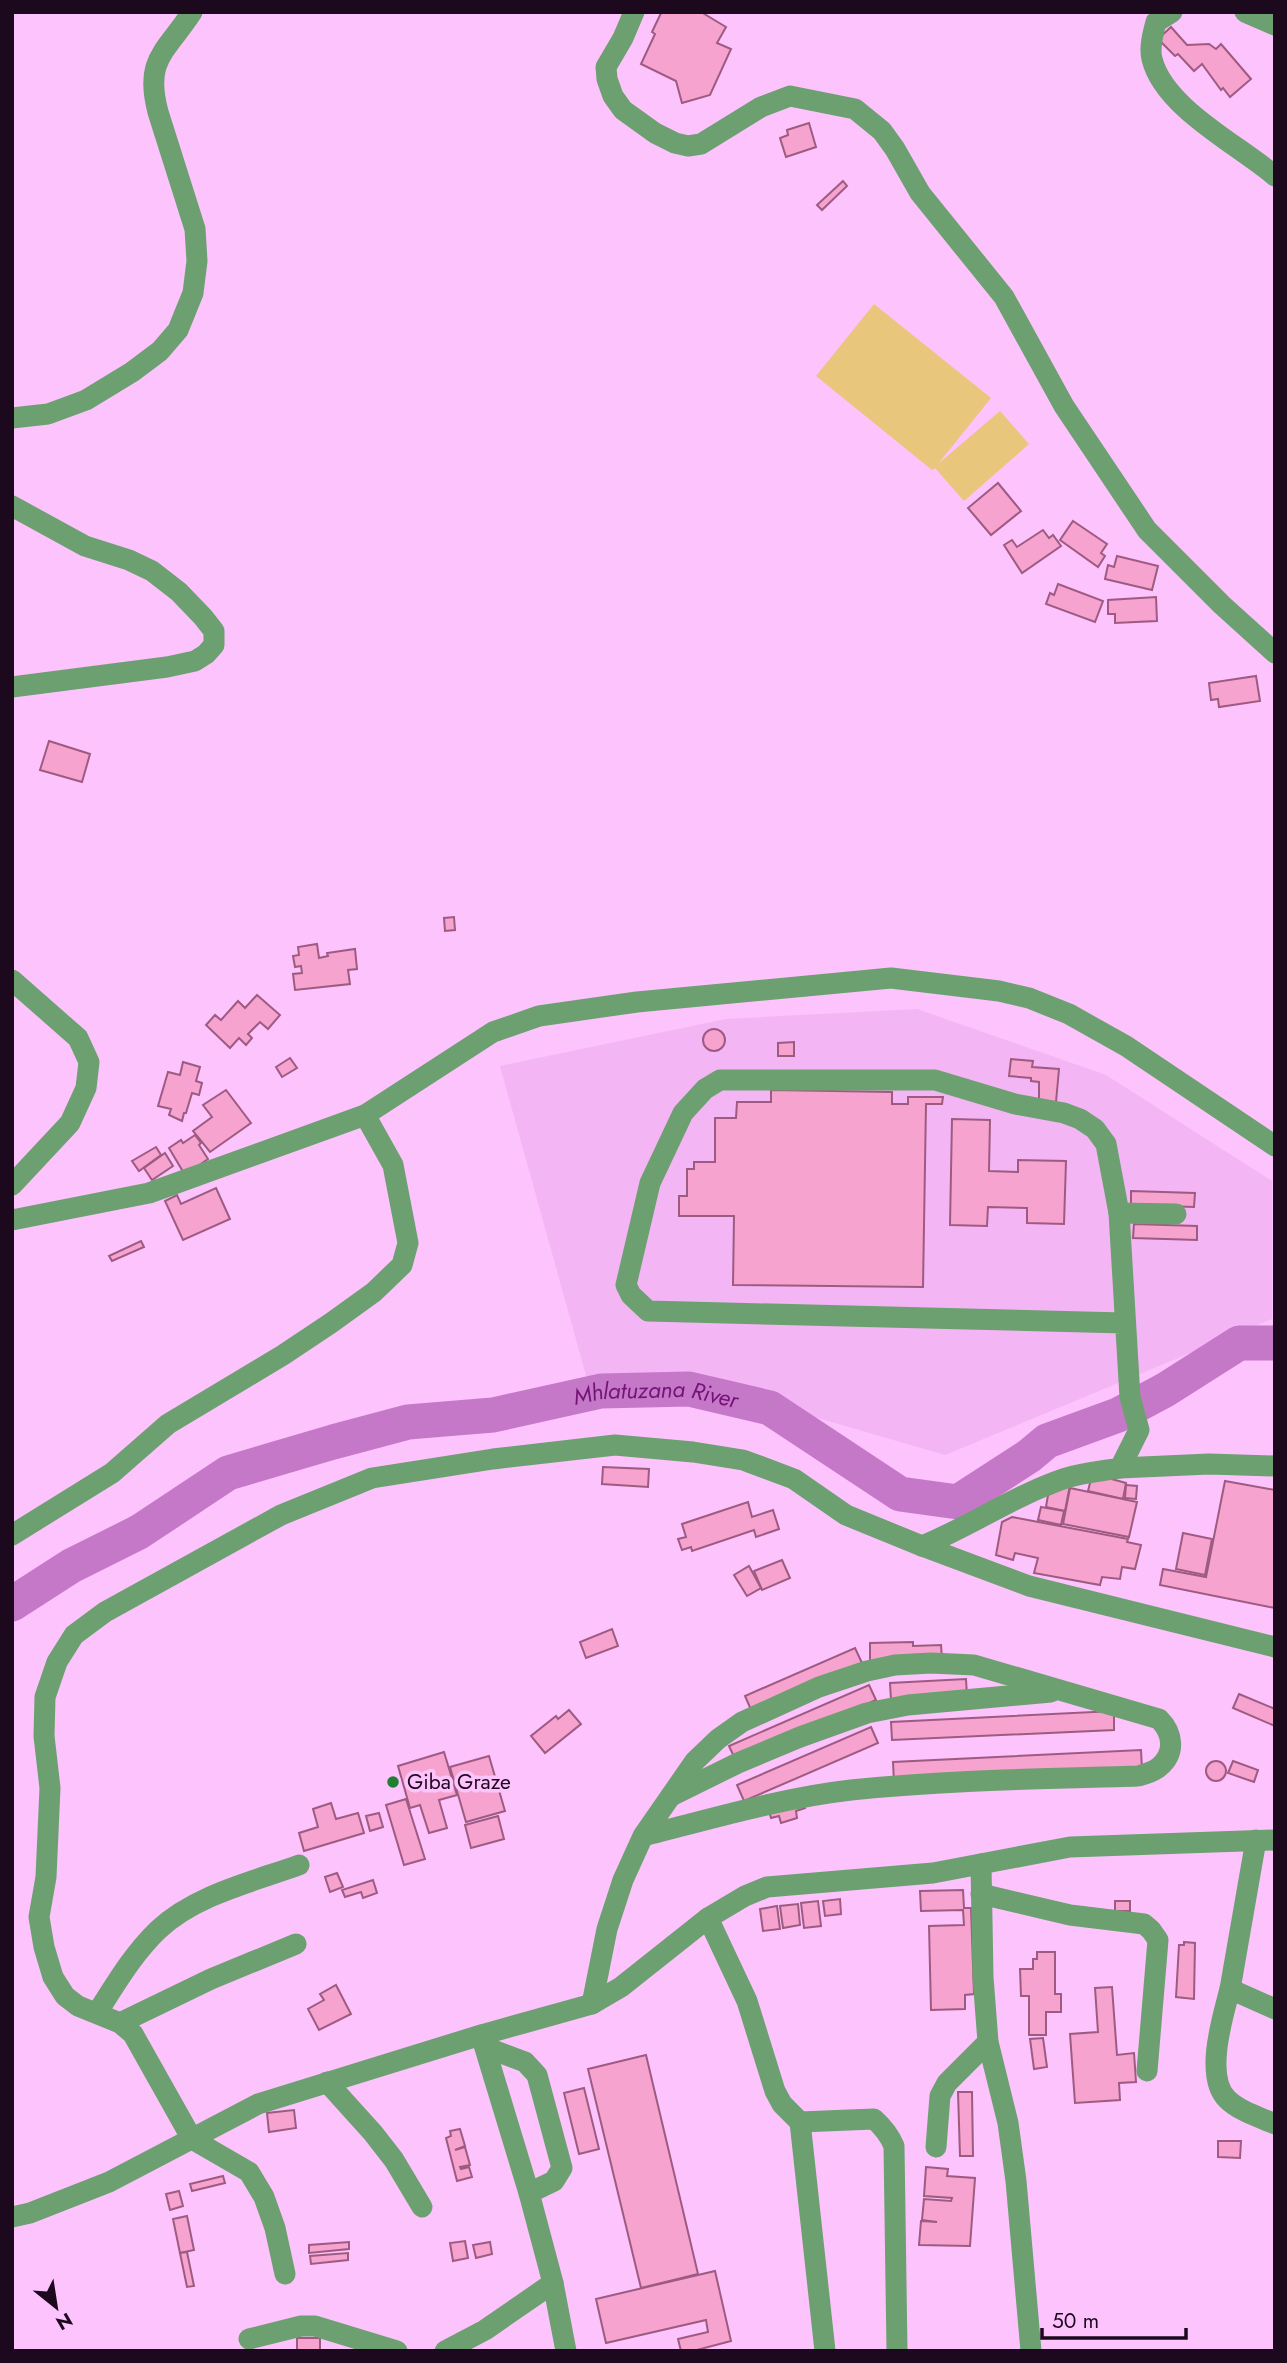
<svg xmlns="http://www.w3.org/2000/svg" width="1287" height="2363" font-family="Jost,sans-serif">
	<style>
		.built { fill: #f4b5f5 }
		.green { fill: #e8c67c }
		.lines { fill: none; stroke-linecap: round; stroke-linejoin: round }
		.river { stroke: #c678c8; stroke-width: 35 }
		.building { fill: #f6a3d0; stroke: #9e5b81; stroke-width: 2 }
		.minor { stroke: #6ca070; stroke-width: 21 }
		.poi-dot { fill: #1e7f32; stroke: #fdc3fd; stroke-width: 2.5 }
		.labels { text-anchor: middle; stroke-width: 7; stroke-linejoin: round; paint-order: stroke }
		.poi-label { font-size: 21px; fill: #1d091e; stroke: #fdc3fd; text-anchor: start }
		.water-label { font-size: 23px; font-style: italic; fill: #741378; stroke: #fdc3fd }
	</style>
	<rect width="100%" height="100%" fill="#fdc3fd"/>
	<polygon class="built" points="917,1009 1106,1075 1272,1181 1272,1319 945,1455 732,1393 587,1379 500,1066 726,1019"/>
	<polygon class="green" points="874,304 991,398 938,464 1000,411 1029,444 964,501 935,468 932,470 816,376"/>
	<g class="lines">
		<path class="river" id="s1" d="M12 1604 71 1566 139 1532 228 1473 333 1442 408 1422 493 1415 601 1391 689 1389 770 1408 900 1494 958 1502 1029 1456 1047 1441 1118 1415 1165 1390 1239 1343H1275"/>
	</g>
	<g class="building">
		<polygon points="664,12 701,12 726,27 717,43 731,49 710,95 682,103 676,81 641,64 655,34 652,32 661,13"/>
		<polygon points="1171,27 1187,45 1209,44 1216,49 1221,44 1251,79 1230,97 1223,88 1221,90 1202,64 1194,71 1178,54 1175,56 1158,39"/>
		<polygon points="809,123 816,147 786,157 780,138 788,135 787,130"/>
		<polygon points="843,181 847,186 822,210 817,205"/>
		<polygon points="998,483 1021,511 991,535 968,508"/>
		<polygon points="1073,521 1107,544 1101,553 1105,556 1098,567 1060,540"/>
		<polygon points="1043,530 1049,538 1053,535 1061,546 1022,573 1004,545 1012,540 1017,547"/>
		<polygon points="1117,556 1158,566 1152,590 1105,579 1108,565 1114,567"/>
		<polygon points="1058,584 1103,601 1095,622 1046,604 1050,593 1054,595"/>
		<polygon points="1156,597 1157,621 1115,623 1115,614 1108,614 1108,600"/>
		<polygon points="1256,676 1260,701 1219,707 1218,699 1211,700 1209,683"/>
		<polygon points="49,741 90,754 82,782 40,770"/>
		<polygon points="454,917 455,930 445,931 444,918"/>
		<polygon points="317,944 319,958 328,956 327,953 355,949 357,969 348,970 350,984 295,990 293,974 302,973 301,966 295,967 293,956 299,955 298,947"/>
		<polygon points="257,995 280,1015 268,1029 260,1022 248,1034 252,1038 246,1045 239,1038 230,1048 206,1025 215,1015 221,1020 238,1001 245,1008"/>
		<circle cx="714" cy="1040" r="11"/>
		<polygon points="794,1042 794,1056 778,1056 778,1043"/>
		<polygon points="290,1058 297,1068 282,1077 276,1067"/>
		<polygon points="1011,1059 1033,1061 1032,1067 1059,1069 1056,1102 1039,1101 1039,1082 1031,1081 1031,1078 1009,1076"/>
		<polygon points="183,1062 200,1067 196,1081 202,1083 199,1095 192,1093 186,1113 184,1113 182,1121 169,1115 171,1109 158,1106 168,1072 180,1075"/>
		<polygon points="226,1090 251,1123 210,1152 193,1131 212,1117 203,1105"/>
		<polygon points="771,1090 892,1092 892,1104 908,1104 908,1097 943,1097 942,1104 926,1104 923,1287 733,1285 734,1216 679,1216 679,1196 687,1196 687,1169 694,1169 694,1162 715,1162 715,1118 736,1118 737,1102 771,1102"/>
		<polygon points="952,1119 990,1120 989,1171 1018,1172 1018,1160 1066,1161 1064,1224 1027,1223 1027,1208 988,1207 987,1226 950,1225"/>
		<polygon points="195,1135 201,1143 199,1145 208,1159 185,1175 169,1148 181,1140 183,1143"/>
		<polygon points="156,1147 161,1155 139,1171 132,1161"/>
		<polygon points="165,1153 173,1166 152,1180 144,1168"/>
		<polygon points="216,1188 230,1219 183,1240 165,1201 177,1195 181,1204"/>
		<polygon points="1131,1191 1195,1193 1194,1207 1131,1205"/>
		<polygon points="1134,1224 1197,1226 1197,1240 1133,1238"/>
		<polygon points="141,1241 144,1247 112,1261 109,1256"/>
		<polygon points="603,1467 649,1469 648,1487 602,1484"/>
		<polygon points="1108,1478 1126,1483 1123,1499 1088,1491 1091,1479"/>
		<polygon points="1225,1481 1275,1490 1275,1608 1160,1585 1163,1569 1206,1577"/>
		<polygon points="1070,1485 1065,1511 1046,1507 1048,1495"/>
		<polygon points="1126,1485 1137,1486 1136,1499 1125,1498"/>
		<polygon points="1070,1488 1137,1502 1129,1537 1063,1524"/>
		<polygon points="748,1502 752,1517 773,1510 779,1529 756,1537 754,1530 692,1551 691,1547 682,1550 678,1539 686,1537 682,1524"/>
		<polygon points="1041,1507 1064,1511 1061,1525 1038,1520"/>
		<polygon points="1012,1517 1128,1539 1127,1542 1141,1545 1135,1569 1122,1567 1120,1579 1102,1577 1100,1585 1034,1573 1038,1558 1015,1553 1013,1560 996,1555 1002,1522"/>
		<polygon points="1183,1533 1212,1539 1205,1575 1176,1569"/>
		<polygon points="782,1560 790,1578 762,1590 754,1571"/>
		<polygon points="749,1566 761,1588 747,1596 734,1575"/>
		<polygon points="612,1629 618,1646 586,1658 580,1642"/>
		<polygon points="913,1642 913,1646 941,1645 942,1659 870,1661 870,1643"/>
		<polygon points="855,1648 862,1663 752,1712 745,1696"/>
		<polygon points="966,1679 967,1696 891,1700 890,1683"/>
		<polygon points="869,1685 876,1700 736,1761 729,1746"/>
		<polygon points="1239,1694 1275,1709 1275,1726 1233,1708"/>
		<polygon points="569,1710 581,1724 545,1753 531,1736 556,1716 558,1719"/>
		<polygon points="1114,1711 1114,1730 892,1740 891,1722"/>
		<polygon points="871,1727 878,1743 744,1801 737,1785"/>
		<polygon points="1141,1750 1142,1770 894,1782 893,1762"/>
		<polygon points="444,1752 457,1795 439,1800 447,1828 429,1833 420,1805 410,1808 398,1766"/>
		<polygon points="489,1756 505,1811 466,1822 450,1767"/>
		<polygon points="1233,1761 1258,1770 1254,1782 1228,1773"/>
		<circle cx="1216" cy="1771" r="10"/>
		<polygon points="406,1799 425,1859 404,1865 386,1805"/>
		<polygon points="803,1801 805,1808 796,1811 797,1818 781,1823 779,1816 771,1818 769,1811"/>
		<polygon points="331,1803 336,1819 358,1813 364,1833 304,1851 299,1833 318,1827 313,1809"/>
		<polygon points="379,1813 383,1827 370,1831 366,1816"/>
		<polygon points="498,1816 504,1839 471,1848 465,1825"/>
		<polygon points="337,1873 343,1887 330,1892 325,1877"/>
		<polygon points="373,1880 377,1893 363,1898 361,1892 345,1897 342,1890"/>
		<polygon points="963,1890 964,1908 971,1908 974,1994 965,1995 965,2009 931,2010 929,1926 964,1925 963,1910 921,1911 920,1891"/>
		<polygon points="840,1899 841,1914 825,1916 823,1901"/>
		<polygon points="818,1901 821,1926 804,1928 801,1903"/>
		<rect x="1115" y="1901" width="15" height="10"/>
		<polygon points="798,1904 800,1925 783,1928 780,1906"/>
		<polygon points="777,1906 780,1929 763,1931 760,1909"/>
		<polygon points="1184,1942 1195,1943 1194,1999 1176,1997 1179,1945 1184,1945"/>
		<polygon points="1037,1952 1055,1952 1055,1994 1061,1994 1061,2012 1046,2012 1046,2035 1029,2035 1029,1996 1021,1996 1020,1969 1033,1969 1033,1959 1037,1959"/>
		<polygon points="336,1985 351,2014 319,2030 308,2009 324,2000 320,1994"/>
		<polygon points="1112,1987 1117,2055 1134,2053 1136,2082 1119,2083 1120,2100 1075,2103 1070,2034 1098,2032 1095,1988"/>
		<polygon points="1043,2038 1047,2067 1034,2069 1030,2039"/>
		<polygon points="646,2055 698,2274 641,2288 588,2069"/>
		<polygon points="584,2088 599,2149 579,2154 564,2093"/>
		<polygon points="958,2092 972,2092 973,2156 960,2156"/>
		<polygon points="294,2110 296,2128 269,2132 267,2113"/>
		<polygon points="460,2129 465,2146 455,2150 465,2147 470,2165 460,2167 461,2169 469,2167 472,2177 457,2181 446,2138 451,2136 450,2131"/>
		<polygon points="1218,2141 1241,2141 1240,2158 1218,2157"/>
		<polygon points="926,2167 948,2169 947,2176 975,2178 970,2246 919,2245 921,2221 937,2222 922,2220 924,2199 951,2201 952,2198 924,2196"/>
		<polygon points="223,2176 225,2183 192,2191 190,2184"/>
		<polygon points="179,2191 183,2206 170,2210 166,2194"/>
		<polygon points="187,2216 194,2250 180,2253 173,2219"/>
		<polygon points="465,2241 468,2258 453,2261 450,2243"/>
		<polygon points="349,2242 349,2249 309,2253 309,2245"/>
		<polygon points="490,2242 492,2254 476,2258 473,2245"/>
		<polygon points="187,2252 194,2286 187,2287 180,2253"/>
		<polygon points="348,2253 348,2260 311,2264 310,2256"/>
		<polygon points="715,2271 731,2341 693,2351 681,2351 678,2339 708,2332 706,2320 606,2343 596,2299"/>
		<rect x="297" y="2338" width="23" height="13"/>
	</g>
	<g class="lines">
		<g class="minor">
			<polyline points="634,12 623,38 606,67 607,79 613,96 623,110 655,133 675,143 688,146 701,144 761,107 790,96 855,109 882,131 895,149 920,193 1004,297 1064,406 1147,530 1222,605 1275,653"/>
			<path d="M1172 12 1156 22C1153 33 1149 48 1152 59 1164 108 1239 145 1275 176"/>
			<polyline points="1245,12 1275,25"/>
			<path d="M12 418 48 414 86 400 132 372 160 351 178 330 193 293 197 261 195 229 158 112C144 59 166 52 192 12"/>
			<polyline points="12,506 85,546 129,560 152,571 179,592 203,617 214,631 214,645 206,654 195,661 167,667 12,687"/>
			<polyline points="12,980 78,1038 89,1062 86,1088 70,1123 12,1185"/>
			<polyline points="1119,1213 1176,1214"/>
			<polyline points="12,1220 149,1193 365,1115 493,1032 539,1016 637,1002 891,978 999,991 1029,998 1069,1014 1126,1046 1275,1146"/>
			<polyline points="1120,1468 1209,1464 1275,1466"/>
			<polyline points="12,1535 112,1473 168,1424 283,1355 331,1323 374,1292 402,1265 408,1243 393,1165 365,1115"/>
			<path d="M922 1546C971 1526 1015 1495 1066 1478 1083 1473 1102 1471 1120 1468L1139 1430 1130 1397 1119 1213 1106 1144 1095 1129 1080 1119 1064 1113 1015 1104 935 1080H720L705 1089 683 1113 650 1183 626 1285 631 1295 648 1311 1124 1323"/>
			<polyline points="671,1796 738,1763 800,1737 867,1713 908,1705 1051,1692"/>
			<polyline points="1256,1840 1230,1989 1275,2009"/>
			<polyline points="981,1864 983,1977 988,2042 1008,2123 1016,2181 1031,2351"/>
			<polyline points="981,1894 1070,1915 1144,1924 1151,1930 1158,1940 1147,2071"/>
			<path d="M708 1918 747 2001 775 2091 782 2104 800 2122 874 2119C883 2127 889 2134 894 2146L897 2351"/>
			<path d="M1230 1989C1223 2016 1204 2076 1227 2099 1239 2111 1259 2117 1275 2124"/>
			<path d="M592 2004 607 1929 623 1880 643 1836 695 1761 718 1739 742 1722 819 1687 867 1671 895 1665 931 1663 974 1665 1159 1719C1173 1733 1176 1753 1159 1767 1154 1772 1145 1774 1138 1776 1042 1779 946 1780 851 1790 781 1798 711 1819 643 1836"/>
			<path d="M97 2013C115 1985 133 1954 158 1930 195 1895 252 1882 299 1865"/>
			<polyline points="120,2023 211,1979 296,1944"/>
			<polyline points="485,2047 525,2062 537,2075 562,2168 554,2181 529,2193"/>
			<polyline points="327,2082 373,2133 394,2160 422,2207"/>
			<polyline points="800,2122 825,2351"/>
			<polyline points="936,2147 940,2096 947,2083 988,2042"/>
			<polyline points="12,2217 30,2213 109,2182 258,2104 481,2035 592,2004 621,1987 708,1918 745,1896 767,1887 933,1873 1070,1847 1275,1840"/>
			<polyline points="285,2274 275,2228 264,2197 249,2172 192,2139 133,2034 120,2023 78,2006 65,1996 53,1977 44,1947 39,1917 46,1877 50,1788 44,1736 45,1697 57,1662 74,1635 105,1612 281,1515 372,1478 493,1459 615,1445 693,1452 743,1460 794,1479 846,1515 922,1546 1029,1586 1275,1647"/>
			<polyline points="553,2283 566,2351"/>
			<polyline points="249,2339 301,2326 315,2326 397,2351"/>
			<polyline points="445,2351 485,2330 553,2283 529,2193 481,2035"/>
		</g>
	</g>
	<circle class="poi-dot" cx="393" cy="1782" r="7"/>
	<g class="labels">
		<g class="poi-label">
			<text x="407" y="1789">Giba Graze</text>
		</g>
		<g class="water-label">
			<text dy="8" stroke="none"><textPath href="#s1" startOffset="691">Mhlatuzana River</textPath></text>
		</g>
	</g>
	<rect width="1287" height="2363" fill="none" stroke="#1d091e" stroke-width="28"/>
	<g transform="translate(56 2307) rotate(150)" stroke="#fdc3fd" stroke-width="5" paint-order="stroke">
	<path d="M0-5L12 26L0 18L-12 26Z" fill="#1d091e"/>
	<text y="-10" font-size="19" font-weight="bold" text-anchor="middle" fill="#1d091e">N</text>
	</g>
	<path d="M1042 2328v10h144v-10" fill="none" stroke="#1d091e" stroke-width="3.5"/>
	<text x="1052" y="2328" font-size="21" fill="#1d091e" stroke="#fdc3fd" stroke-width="5" paint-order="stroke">50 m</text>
</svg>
